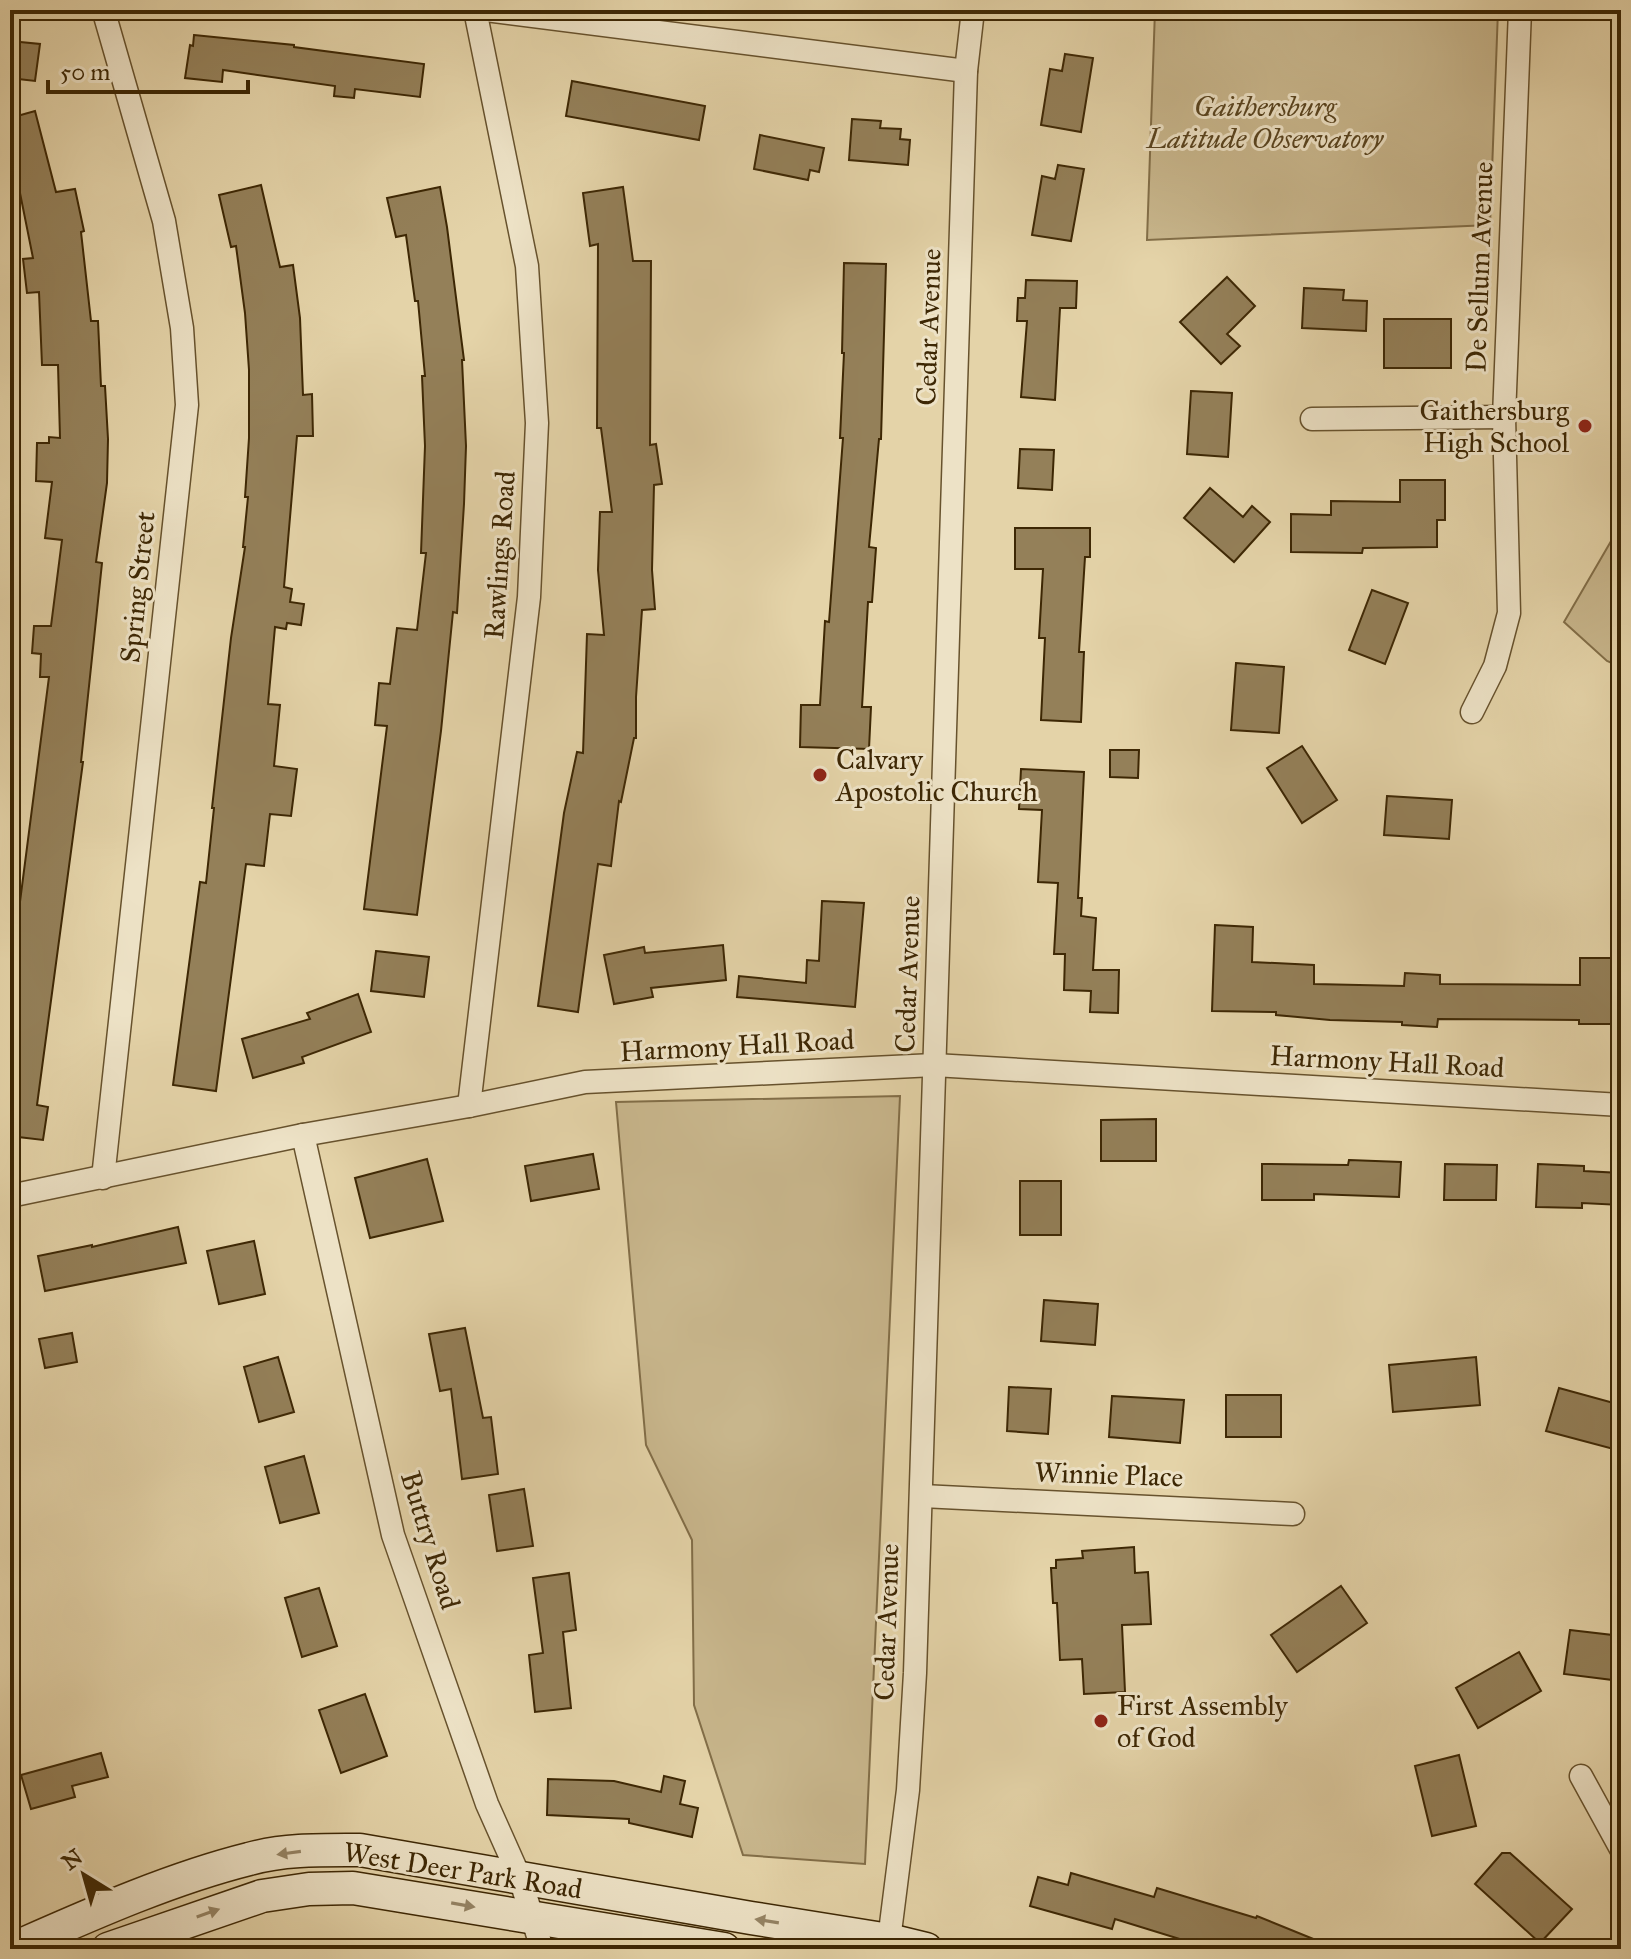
<svg xmlns="http://www.w3.org/2000/svg" width="1631" height="1959" font-family="'IM FELL Great Primer',serif">
	<style>
		.green { fill: #c8b68c; stroke: #826e48; stroke-width: 2 }
		.building { fill: #948059; stroke: #3d2704; stroke-width: 2 }
		.lines { fill: none; stroke-linecap: round; stroke-linejoin: round }
		.street-casing { stroke: #67522d; stroke-width: 25 }
		.secondary-casing { stroke: #3d2704; stroke-width: 35 }
		.street { stroke: #ede2c6; stroke-width: 22 }
		.secondary { stroke: #ede2c6; stroke-width: 32 }
		.oneway { fill: #958465 }
		.poi-dot { fill: #8f2418; stroke: #ede2c6; stroke-width: 3 }
		.labels { text-anchor: middle; stroke-width: 6; stroke-linejoin: round; paint-order: stroke }
		.park-label { font-size: 28px; font-style: italic; fill: #59441f; stroke: #ede2c6 }
		.street-label { font-size: 28px; fill: #3d2704; stroke: #ede2c6 }
		.poi-label { font-size: 28px; fill: #3d2704; stroke: #ede2c6; text-anchor: start }
	</style>
	<rect width="100%" height="100%" fill="#e4d3a8"/>
	<filter id="stains"><feTurbulence type="fractalNoise" baseFrequency=".0025" numOctaves="4"/><feColorMatrix values="0 0 0 0 .2 0 0 0 0 .09 0 0 0 0 .02 0 0 0 .5 -.17"/></filter>
	<radialGradient id="worn" r=".72"><stop offset=".6" stop-color="#630" stop-opacity="0"/><stop offset="1" stop-color="#630" stop-opacity=".3"/></radialGradient>
	<g class="green">
		<polygon points="1155,10 1498,10 1490,225 1147,240"/>
		<polygon points="1621,524 1621,667 1607,661 1564,622"/>
		<polygon points="900,1096 865,1864 743,1855 694,1705 692,1540 646,1445 616,1102"/>
	</g>
	<g class="building">
		<polygon points="194,35 294,45 294,47 424,64 420,97 355,89 354,98 334,96 335,86 223,70 222,82 185,78 190,45 193,46"/>
		<polygon points="10,41 40,44 35,81 10,78"/>
		<polygon points="1065,54 1093,58 1081,132 1041,125 1050,69 1062,71"/>
		<polygon points="572,81 705,106 699,140 566,116"/>
		<polygon points="35,111 56,192 75,189 84,231 81,232 91,321 98,321 101,386 105,386 108,439 107,483 96,562 102,563 81,762 83,762 37,1105 48,1107 43,1140 10,1136 10,979 49,677 40,677 41,654 32,653 34,626 51,626 62,540 45,538 52,482 36,481 37,443 49,443 49,437 60,438 58,365 42,365 39,292 27,293 23,259 33,258 16,173 10,175 10,118"/>
		<polygon points="852,119 881,121 880,128 901,129 900,139 910,140 908,165 849,160"/>
		<polygon points="760,135 824,148 819,172 810,170 808,180 754,169"/>
		<polygon points="1058,165 1084,169 1071,241 1032,235 1042,176 1055,179"/>
		<polygon points="261,185 280,267 293,265 300,318 303,395 312,394 313,436 297,436 284,587 292,589 290,602 304,604 301,625 287,623 286,629 275,627 268,704 280,705 274,766 297,769 291,816 270,814 264,866 246,864 216,1091 173,1085 200,882 206,883 214,808 212,808 231,638 245,547 243,547 248,497 245,497 249,438 249,370 245,313 236,246 231,247 219,195"/>
		<polygon points="440,187 447,227 464,360 462,360 466,446 464,504 457,613 453,612 441,731 417,915 364,909 387,726 375,725 379,683 390,684 397,628 417,630 426,553 421,553 425,446 422,376 425,376 418,301 415,301 406,235 396,237 387,198"/>
		<polygon points="623,187 633,261 651,261 650,445 656,444 662,484 654,485 652,570 655,609 642,610 636,697 636,738 634,738 621,802 619,801 611,866 598,864 578,1012 538,1006 564,813 577,752 583,753 587,634 604,635 598,570 600,512 612,512 601,428 597,428 598,244 590,246 583,193"/>
		<polygon points="844,263 886,264 881,439 879,439 869,547 876,548 872,602 868,602 862,707 871,707 869,749 800,747 801,705 820,705 825,621 829,622 843,438 840,438 844,353 842,353"/>
		<polygon points="1227,277 1255,306 1227,334 1240,346 1221,364 1180,322"/>
		<polygon points="1026,280 1077,281 1076,308 1060,308 1055,400 1021,397 1027,321 1017,321 1018,298 1025,298"/>
		<polygon points="1304,288 1344,290 1343,300 1367,301 1366,331 1302,328"/>
		<rect x="1384" y="319" width="67" height="49"/>
		<polygon points="1191,391 1232,393 1228,457 1187,454"/>
		<polygon points="1020,449 1054,450 1052,490 1018,488"/>
		<polygon points="1400,480 1445,480 1445,520 1437,520 1437,547 1363,548 1362,553 1291,552 1291,514 1331,515 1331,501 1400,502"/>
		<polygon points="1210,488 1243,517 1252,506 1270,522 1234,562 1184,518"/>
		<polygon points="1015,528 1090,528 1090,557 1085,557 1079,652 1084,652 1081,722 1041,720 1045,638 1039,638 1043,569 1015,569"/>
		<polygon points="1372,590 1408,603 1385,664 1349,650"/>
		<polygon points="1236,663 1284,667 1279,733 1231,730"/>
		<polygon points="1302,746 1337,800 1302,823 1267,768"/>
		<polygon points="1110,750 1139,750 1138,778 1110,777"/>
		<polygon points="1021,769 1084,772 1078,898 1082,898 1081,916 1096,918 1093,970 1119,970 1118,1013 1090,1012 1091,991 1064,990 1065,954 1054,954 1058,883 1038,882 1042,810 1019,809"/>
		<polygon points="1387,796 1452,800 1449,839 1384,835"/>
		<polygon points="822,901 864,903 855,1007 737,997 739,976 806,983 807,960 819,961"/>
		<polygon points="1215,925 1253,927 1252,962 1314,965 1314,984 1404,986 1405,973 1440,975 1440,984 1580,985 1580,958 1617,958 1617,989 1621,989 1621,1024 1579,1024 1579,1020 1438,1019 1437,1027 1402,1025 1402,1022 1330,1020 1276,1015 1276,1012 1212,1011"/>
		<polygon points="723,945 726,980 651,988 653,997 614,1004 604,955 644,947 645,953"/>
		<polygon points="376,951 429,957 424,997 371,991"/>
		<polygon points="358,994 371,1032 302,1057 304,1063 253,1078 242,1039 310,1019 307,1013"/>
		<polygon points="1156,1119 1156,1161 1101,1161 1101,1120"/>
		<polygon points="593,1154 599,1189 531,1201 525,1166"/>
		<polygon points="427,1159 443,1221 370,1238 355,1178"/>
		<polygon points="1349,1160 1401,1162 1399,1197 1314,1194 1314,1200 1262,1200 1262,1164 1348,1165"/>
		<polygon points="1445,1164 1497,1165 1496,1200 1444,1200"/>
		<polygon points="1538,1164 1584,1166 1584,1171 1621,1173 1621,1205 1582,1203 1582,1208 1536,1207"/>
		<rect x="1020" y="1181" width="41" height="54"/>
		<polygon points="178,1227 186,1263 45,1291 38,1256 92,1245 92,1247"/>
		<polygon points="254,1241 265,1294 219,1304 207,1251"/>
		<polygon points="1044,1300 1098,1304 1095,1345 1041,1341"/>
		<polygon points="465,1328 483,1418 491,1417 498,1474 462,1479 451,1389 440,1391 429,1334"/>
		<polygon points="72,1333 77,1362 45,1368 39,1339"/>
		<polygon points="278,1357 294,1412 259,1422 244,1367"/>
		<polygon points="1476,1357 1480,1405 1393,1412 1389,1365"/>
		<polygon points="1009,1387 1051,1389 1048,1434 1007,1431"/>
		<polygon points="1559,1388 1621,1405 1621,1451 1546,1431"/>
		<rect x="1226" y="1395" width="55" height="42"/>
		<polygon points="1112,1396 1184,1400 1180,1443 1109,1437"/>
		<polygon points="304,1456 319,1513 280,1523 265,1467"/>
		<polygon points="524,1489 533,1546 497,1551 489,1495"/>
		<polygon points="1134,1547 1135,1573 1148,1572 1151,1624 1122,1625 1125,1692 1084,1694 1082,1659 1060,1660 1057,1603 1053,1603 1051,1568 1056,1568 1056,1560 1083,1558 1082,1551"/>
		<polygon points="569,1573 576,1630 563,1632 571,1708 535,1712 529,1655 543,1653 533,1578"/>
		<polygon points="1341,1586 1367,1623 1297,1672 1271,1635"/>
		<polygon points="319,1588 337,1646 302,1657 285,1598"/>
		<polygon points="1570,1630 1621,1636 1621,1681 1564,1674"/>
		<polygon points="1519,1652 1541,1691 1478,1728 1456,1688"/>
		<polygon points="365,1694 387,1756 341,1773 319,1710"/>
		<polygon points="101,1753 108,1777 72,1786 75,1797 31,1809 21,1775"/>
		<polygon points="1459,1755 1476,1826 1432,1836 1415,1766"/>
		<polygon points="664,1776 685,1781 680,1804 698,1808 692,1837 629,1823 629,1819 547,1815 548,1779 614,1781 661,1792"/>
		<polygon points="1502,1853 1510,1853 1572,1909 1540,1943 1475,1884"/>
		<polygon points="1071,1873 1154,1897 1157,1888 1256,1918 1257,1916 1338,1949 1212,1949 1115,1919 1112,1929 1030,1906 1038,1877 1068,1885"/>
	</g>
	<g class="lines">
		<g class="street-casing">
			<g id="street">
				<polyline points="486,10 966,71"/>
				<polyline points="1312,419 1504,417"/>
				<polyline points="1472,712 1495,666 1509,613 1504,417 1520,10"/>
				<polyline points="469,1106 529,597 537,423 527,266 475,10"/>
				<polyline points="303,1135 393,1535 487,1804 520,1878 542,1949"/>
				<polyline points="103,1178 187,405 182,328 164,221 105,16 106,10"/>
				<polyline points="10,1196 303,1135 469,1106 585,1082 934,1065 1621,1105"/>
				<polyline points="922,1496 1293,1514"/>
				<polyline points="1581,1776 1621,1849"/>
				<polyline points="889,1940 908,1790 915,1673 966,71 973,10"/>
			</g>
		</g>
		<g class="secondary-casing">
			<g id="secondary">
				<path d="M12 1949C87 1916 169 1879 249 1859 284 1849 323 1850 360 1850L751 1918 889 1940 926 1949"/>
				<polyline points="108,1949 262,1896 309,1889 353,1888 724,1949"/>
			</g>
		</g>
		<use href="#street" class="street"/>
		<use href="#secondary" class="secondary"/>
	</g>
	<defs><path id="oneway-solid" d="M-6-.8H1V-3.2L6.5 0L1 3.2V.8H-6Z" transform="scale(2)"/></defs>
	<g class="oneway">
		<use href="#oneway-solid" transform="translate(289 1853) rotate(172)"/>
		<use href="#oneway-solid" transform="translate(463 1905) rotate(10)"/>
		<use href="#oneway-solid" transform="translate(208 1913) rotate(-19)"/>
		<use href="#oneway-solid" transform="translate(767 1921) rotate(-171)"/>
	</g>
	<g class="poi-dot">
		<circle cx="1585" cy="426" r="8"/>
		<circle cx="820" cy="775" r="8"/>
		<circle cx="1101" cy="1721" r="8"/>
	</g>
	<g class="labels">
		<g class="park-label">
			<text x="1265" y="116">Gaithersburg<tspan x="1265" dy="32">Latitude Observatory</tspan></text>
		</g>
		<g class="street-label">
			<text transform="translate(1479 267) rotate(-88)" y="10">De Sellum Avenue</text>
			<text transform="translate(928 327) rotate(-88)" y="10">Cedar Avenue</text>
			<text transform="translate(499 555) rotate(-86)" y="10">Rawlings Road</text>
			<text transform="translate(137 587) rotate(-84)" y="10">Spring Street</text>
			<text transform="translate(907 974) rotate(-88)" y="10">Cedar Avenue</text>
			<text transform="translate(737 1045) rotate(-3)" y="10">Harmony Hall Road</text>
			<text transform="translate(1387 1061) rotate(3)" y="10">Harmony Hall Road</text>
			<text transform="translate(1109 1474) rotate(2)" y="10">Winnie Place</text>
			<text transform="translate(431 1540) rotate(73)" y="10">Buttry Road</text>
			<text transform="translate(886 1622) rotate(-88)" y="10">Cedar Avenue</text>
			<text transform="translate(463 1870) rotate(9)" y="10">West Deer Park Road</text>
		</g>
		<g class="poi-label">
			<text x="1569" y="420" text-anchor="end">Gaithersburg<tspan x="1569" dy="32">High School</tspan></text>
			<text x="836" y="769">Calvary<tspan x="836" dy="32">Apostolic Church</tspan></text>
			<text x="1117" y="1715">First Assembly<tspan x="1117" dy="32">of God</tspan></text>
		</g>
	</g>
	<rect width="1631" height="1959" fill="none" stroke="#e4d3a8" stroke-width="40"/>
	<rect x="12" y="12" width="1607" height="1935" fill="none" stroke="#3d2704" stroke-width="4"/>
	<rect x="20" y="20" width="1591" height="1919" fill="none" stroke="#3d2704" stroke-width="2"/>
	<g transform="translate(84 1875) rotate(323)" stroke="#ede2c6" stroke-width="6" paint-order="stroke">
	<path d="M0-6L14 30L0 20L-14 30Z" fill="#3d2704"/>
	<text y="-12" font-size="22" font-weight="bold" text-anchor="middle" fill="#3d2704">N</text>
	</g>
	<path d="M48 80v12h200v-12" fill="none" stroke="#3d2704" stroke-width="4"/>
	<text x="60" y="80" font-size="24" fill="#3d2704" stroke="#ede2c6" stroke-width="6" paint-order="stroke">50 m</text>
	<rect width="100%" height="100%" filter="url(#stains)"/>
	<rect width="100%" height="100%" fill="url(#worn)"/>
</svg>
